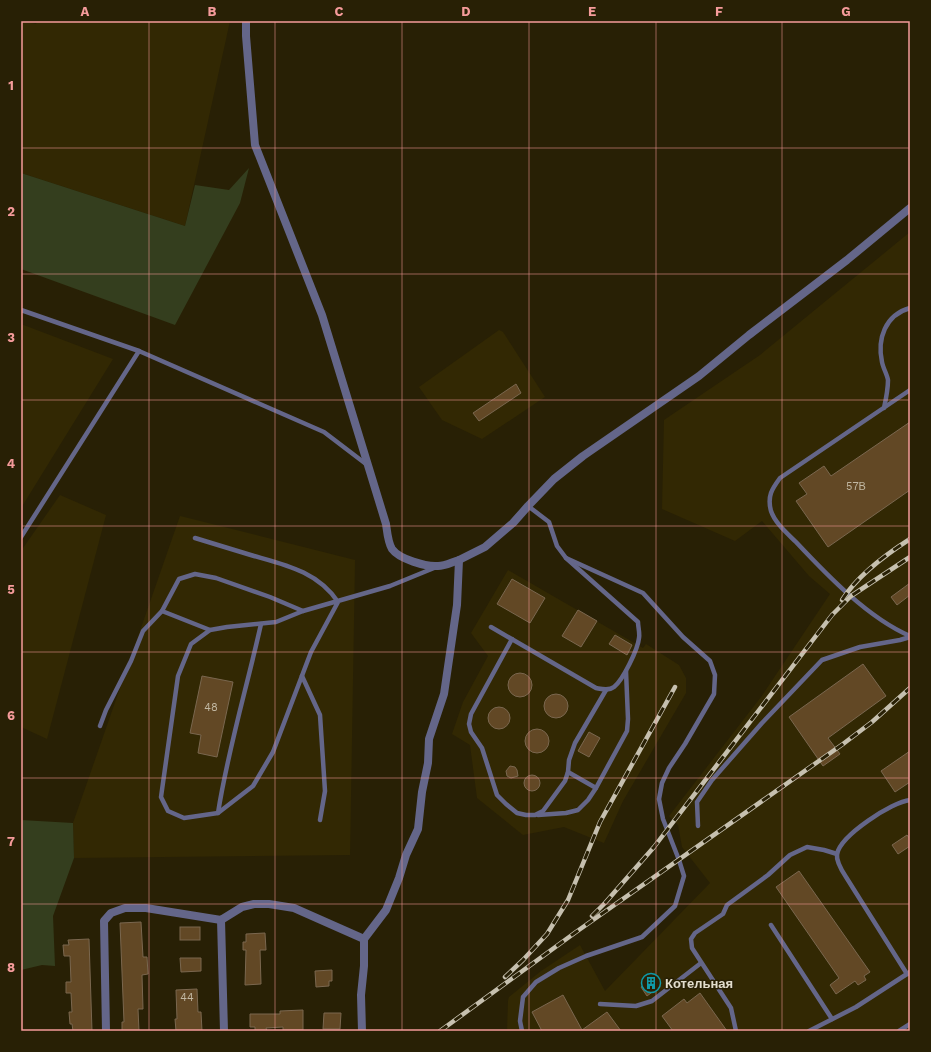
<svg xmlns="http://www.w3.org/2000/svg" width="931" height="1052" font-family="'Work Sans',sans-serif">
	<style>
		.built { fill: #322803 }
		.green { fill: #343e1e }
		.building { fill: #624825; stroke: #7a674f }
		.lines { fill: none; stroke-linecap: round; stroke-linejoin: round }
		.lane { stroke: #646689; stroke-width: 4.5 }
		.street { stroke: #646689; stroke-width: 8 }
		.rail-casing { stroke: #c6c0af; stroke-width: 4.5 }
		.rail { stroke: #282005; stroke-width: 3; stroke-dasharray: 9; stroke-linecap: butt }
		.grid { fill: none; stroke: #f59b9b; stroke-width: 1; stroke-opacity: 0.55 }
		.labels { text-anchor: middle; stroke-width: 3; stroke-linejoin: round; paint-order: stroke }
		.number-label { font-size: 11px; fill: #c2b8a3 }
		.poi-label { font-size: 13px; font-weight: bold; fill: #e2ddcd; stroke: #282005; text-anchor: start }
		.neatline { fill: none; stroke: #f59b9b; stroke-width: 1.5 }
		.grid-label { font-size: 13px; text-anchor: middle; font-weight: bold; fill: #f59b9b }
	</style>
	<rect width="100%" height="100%" fill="#282005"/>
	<g class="built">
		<polygon points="21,21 36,24 37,21 230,21 185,226 21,173"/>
		<polygon points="910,232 910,1031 507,1031 508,1001 509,997 541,971 580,945 605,991 710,883 682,847 678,825 669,816 761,697 830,594 809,576 762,521 735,541 662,509 664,420 760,355"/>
		<polygon points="21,324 113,359 21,508"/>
		<polygon points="499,330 503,332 545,397 482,439 442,420 419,387"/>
		<polygon points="60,495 106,515 47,739 21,727 21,551"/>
		<polygon points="180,516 355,560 350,855 74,858 73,823"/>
		<polygon points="508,570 643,648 646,644 679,665 686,678 686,693 623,801 604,843 564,827 523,835 477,798 470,745 452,734 463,702 488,656 471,633"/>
	</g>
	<g class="green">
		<polygon points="249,168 240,203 175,325 21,269 21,173 185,226 195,185 229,190"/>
		<polygon points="21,820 73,823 74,858 53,916 55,966 42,965 21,970"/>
	</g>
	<g class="building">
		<polygon points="516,384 521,393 479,421 473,413"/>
		<polygon points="910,422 910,490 828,547 796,501 807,494 799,483 824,466 831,476"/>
		<polygon points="512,579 545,598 530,623 497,604"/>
		<polygon points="910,583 910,595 897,605 891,597"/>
		<polygon points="578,610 597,621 581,647 562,636"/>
		<polygon points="615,635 632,645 627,655 609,644"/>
		<polygon points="863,664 886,696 828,738 840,754 823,766 789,717"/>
		<circle cx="520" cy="685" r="12"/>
		<polygon points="202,676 233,682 217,757 198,753 201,735 190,733"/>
		<circle cx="556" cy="706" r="12"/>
		<circle cx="499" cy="718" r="11"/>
		<circle cx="537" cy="741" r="12"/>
		<polygon points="589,732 600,738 589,757 578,751"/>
		<polygon points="910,751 910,782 895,792 881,771"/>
		<polygon points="510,766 515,767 517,770 518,776 511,778 507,776 506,771"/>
		<circle cx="532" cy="783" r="8"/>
		<polygon points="907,835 910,839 910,846 898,854 892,845"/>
		<polygon points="799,871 870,972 864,976 866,980 858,985 855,981 836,994 830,985 839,978 776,887"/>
		<polygon points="141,922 143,957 147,957 148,974 142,975 143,1009 138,1009 139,1031 122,1031 122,1022 124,1022 120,923"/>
		<rect x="180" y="927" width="20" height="13"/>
		<polygon points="265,933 266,950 260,950 261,984 245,985 246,950 243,950 243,942 246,942 246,934"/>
		<polygon points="89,939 92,1031 73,1031 72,1024 70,1024 69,1012 72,1012 71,993 66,993 66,982 71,982 70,956 64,956 63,945 69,945 68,940"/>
		<polygon points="180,958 201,958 201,971 181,972"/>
		<polygon points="332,970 332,981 329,981 329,986 316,987 315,971"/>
		<polygon points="652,979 659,987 647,996 641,987"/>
		<polygon points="197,989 198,1012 201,1012 202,1031 176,1031 175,1019 177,1019 176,990"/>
		<polygon points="700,993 727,1031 673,1031 662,1016 684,999 687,1003"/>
		<polygon points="563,995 582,1030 607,1012 621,1031 542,1031 532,1012"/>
		<polygon points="303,1010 303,1030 283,1030 283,1027 266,1028 267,1031 255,1031 255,1027 250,1027 250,1014 280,1014 280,1011"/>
		<polygon points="324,1013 341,1013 340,1029 323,1029"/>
	</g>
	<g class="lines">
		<g class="lane">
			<polyline points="21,310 139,351 324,432 366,464"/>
			<path d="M910 390 780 478C772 489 767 496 771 511 775 523 787 533 796 542 827 575 868 618 910 636"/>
			<path d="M884 408C886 399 888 389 888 380 887 374 883 368 882 362 877 339 885 315 910 308"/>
			<polyline points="21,537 139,351"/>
			<path d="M195 538C215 544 234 550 254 556 286 565 318 572 338 602L311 652 273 752 253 786 218 813 184 818 168 811 161 797 178 676 191 644 210 630 227 627 276 622 303 611 390 586 434 568"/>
			<polyline points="162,611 210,630"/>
			<path d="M491 627 596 688C602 689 609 691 614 687 623 680 638 649 639 638 640 633 638 627 638 622L566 558 557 546 549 522 528 506"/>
			<polyline points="512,639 471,714 469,724 471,732 482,748 497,795 506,804 517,813 526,815 535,815 543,811 565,781 568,772 569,760 575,743 606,690"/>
			<polyline points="302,676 320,715 325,791 320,820"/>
			<polyline points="100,726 106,710 131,661 143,631 162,611 179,579 195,574 216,578 270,597 303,611"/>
			<polyline points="568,772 596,788"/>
			<path d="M218 813C228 749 247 687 261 624"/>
			<polyline points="538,815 566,813 578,810 588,800 596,788 627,731 628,719 626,671"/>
			<polyline points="698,826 697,802 712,780 762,723 822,660 860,647 900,640 910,637"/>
			<polyline points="771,925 832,1019"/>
			<path d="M907 974 846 877C842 871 836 862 837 854 841 835 892 802 910 800"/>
			<polyline points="600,1004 636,1006 652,1001 701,963"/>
			<polyline points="522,1031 520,1021 523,997 536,982 559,968 586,956 642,937 675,906 684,876 679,860 663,819 659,799 662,783 669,768 685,744 714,694 715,675 710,661 683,637 643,593 566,558"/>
			<polyline points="736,1031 731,1008 692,948 691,939 695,933 723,914 727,905 768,875 790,855 807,847 824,850 837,854"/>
			<polyline points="809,1031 856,1007 910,972"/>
			<polyline points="899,1031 910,1024"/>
		</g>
		<g class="street">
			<path d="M246 21V36L255 145 322 315 386 524C387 531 388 543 392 549 399 559 426 567 438 566 445 566 452 562 459 560"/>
			<polyline points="221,920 224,1031"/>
			<polyline points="106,1031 104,921 111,913 125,908 146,908 221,920 242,907 254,904 269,904 294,908 364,939"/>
			<polyline points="362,1031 361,995 364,966 364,939 386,910 399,878 406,855 418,829 422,792 428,763 429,739 444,694 457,605 459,560 485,547 513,523 528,506 554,479 583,456 699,376 749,335 847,260 910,208"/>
		</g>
		<g class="rail-casing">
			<g id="rail">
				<path d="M842 600C858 575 885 555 910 539"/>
				<polyline points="592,916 605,903 654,847 832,615 851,596 910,557"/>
				<polyline points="505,977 523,960 547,934 568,900 600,822 675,687"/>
				<polyline points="440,1031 576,932 843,744 872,722 910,688"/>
			</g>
		</g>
		<use href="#rail" class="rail"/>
	</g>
	<path class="grid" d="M149 21V1031M275 21V1031M402 21V1031M529 21V1031M656 21V1031M782 21V1031M21 148H910M21 274H910M21 400H910M21 526H910M21 652H910M21 778H910M21 904H910"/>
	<defs>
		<g id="building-ring" transform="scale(1)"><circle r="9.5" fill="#282005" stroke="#0f9aa8" stroke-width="1.5"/><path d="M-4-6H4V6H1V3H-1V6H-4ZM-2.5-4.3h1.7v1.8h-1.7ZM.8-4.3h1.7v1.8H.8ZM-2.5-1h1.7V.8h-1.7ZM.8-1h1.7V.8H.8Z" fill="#0f9aa8"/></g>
	</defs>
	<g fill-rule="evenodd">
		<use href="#building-ring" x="651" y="983"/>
	</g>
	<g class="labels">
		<g class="number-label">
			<text x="856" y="490">57В</text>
			<text x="211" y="711">48</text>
			<text x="187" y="1001">44</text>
		</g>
		<g class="poi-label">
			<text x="665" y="988">Котельная</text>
		</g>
	</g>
	<rect width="931" height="1052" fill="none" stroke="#282005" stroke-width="44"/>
	<rect x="22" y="22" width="887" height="1008" class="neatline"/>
	<g class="grid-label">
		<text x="85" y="16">A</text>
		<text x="212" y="16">B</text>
		<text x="339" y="16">C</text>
		<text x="466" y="16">D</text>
		<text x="592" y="16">E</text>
		<text x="719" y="16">F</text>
		<text x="846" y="16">G</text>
		<text x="11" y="90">1</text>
		<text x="11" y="216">2</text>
		<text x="11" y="342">3</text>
		<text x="11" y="468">4</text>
		<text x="11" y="594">5</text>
		<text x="11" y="720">6</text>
		<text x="11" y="846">7</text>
		<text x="11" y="972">8</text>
	</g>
</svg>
